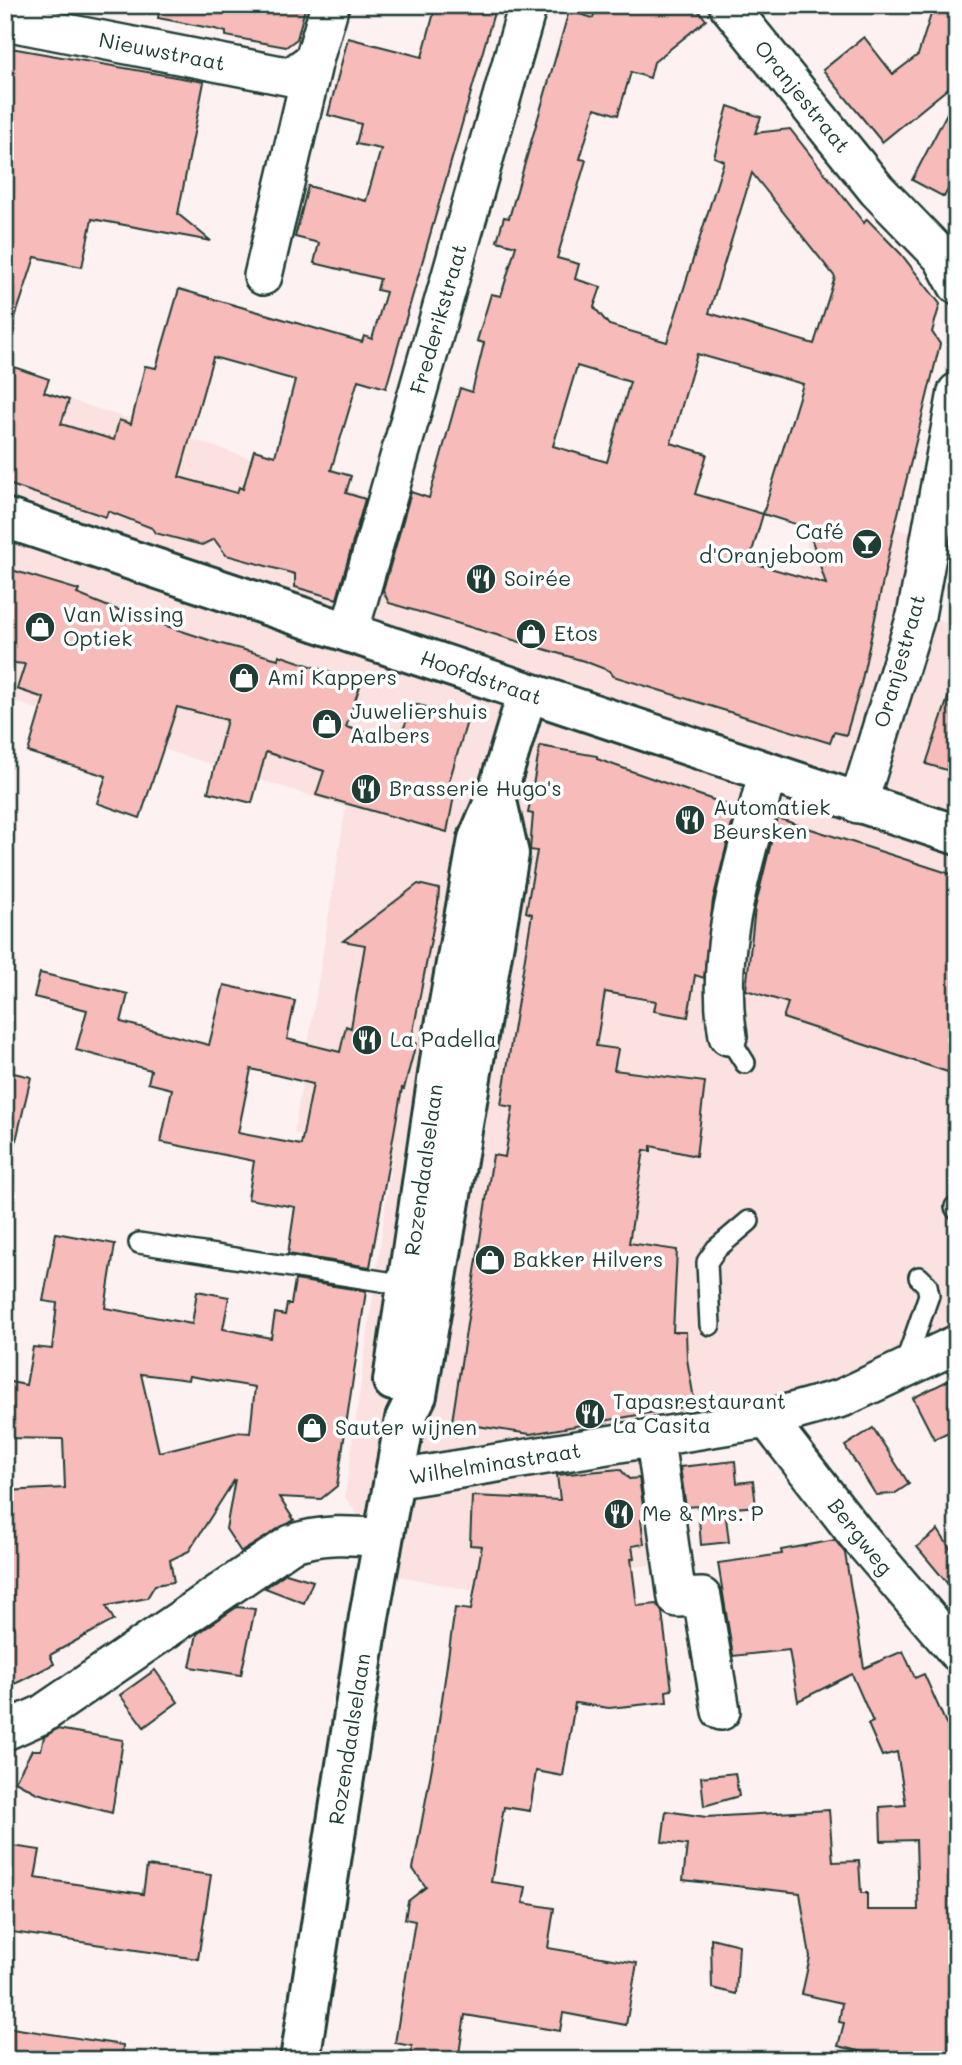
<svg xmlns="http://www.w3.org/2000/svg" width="962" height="2065" font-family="Mali,sans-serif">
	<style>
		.built { fill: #fbe1e0 }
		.building { fill: #f7bbb9; stroke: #1f3d34; stroke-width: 2; fill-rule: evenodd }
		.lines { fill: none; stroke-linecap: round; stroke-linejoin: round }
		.lane-casing { stroke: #1f3d34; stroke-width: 24 }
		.street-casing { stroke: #1f3d34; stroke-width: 42 }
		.secondary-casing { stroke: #1f3d34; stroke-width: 44 }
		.lane { stroke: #fff; stroke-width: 19 }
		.street { stroke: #fff; stroke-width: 37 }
		.secondary { stroke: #fff; stroke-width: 38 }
		.labels { text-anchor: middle; stroke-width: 7; stroke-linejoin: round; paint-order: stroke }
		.street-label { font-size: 21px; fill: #1f3d34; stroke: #fff }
		.poi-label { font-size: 21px; fill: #1f3d34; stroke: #fff; text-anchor: start }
	</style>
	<rect width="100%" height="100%" fill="#fdf1f1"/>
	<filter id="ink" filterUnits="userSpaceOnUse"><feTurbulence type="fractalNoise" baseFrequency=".0143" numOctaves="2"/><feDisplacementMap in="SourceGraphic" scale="14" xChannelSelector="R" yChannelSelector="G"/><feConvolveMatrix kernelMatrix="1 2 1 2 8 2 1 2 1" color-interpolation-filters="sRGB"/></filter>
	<g filter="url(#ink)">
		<polygon class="built" points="5,379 782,630 819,503 916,535 901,607 957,626 957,1334 823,1389 643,1427 659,1564 562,1574 563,1608 399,1576 345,1497 393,1153 294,1133 346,807 5,699"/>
		<g class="building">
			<polygon points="160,5 306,5 297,39 286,47 226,36 226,32 215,29 158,18"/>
			<path d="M436 5H480L495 9 386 388 358 380 331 470 351 476 346 493 365 499 337 599 295 587V574L226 555 214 539 202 545 155 533 152 528 108 511 106 517 5 483V364L49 379 44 392 69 400 61 424 114 440 119 420 131 424 145 366 156 368 179 289 362 342 364 336 372 339 386 292 377 290 380 279 314 263 319 243 295 237 308 186 366 201 381 149 356 144 361 124 328 115 348 38 422 57ZM213 357 295 380 275 456 254 450 243 489 239 487 237 493 179 477Z"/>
			<path d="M597 5H694L706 20 654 62 650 78 631 72 618 115 595 108 580 159 586 160 557 258 579 264 575 279 601 287 594 307 609 325 667 342 724 161 714 157 728 106 761 117 755 133 790 129 864 223 867 219 901 254 940 304 932 332 940 344 893 534 861 684 846 735 834 732 830 743 613 676 610 671 584 661 389 603 383 591 411 492 429 498 460 388 472 392 484 343 477 341 491 294 501 296 516 246 497 241 504 217 509 218 569 11 593 18ZM752 173 835 277 814 344 709 313ZM697 354 803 384 763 514 695 494 707 454 671 443ZM577 366 630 382 607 462 553 446ZM763 514 808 528 826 584 749 562Z"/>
			<polygon points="934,5 957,5 957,81 882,142 823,70 864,37 893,74 918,55"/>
			<polygon points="5,47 204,82 178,214 211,241 92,219 82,267 35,257 10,333 5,332"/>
			<polygon points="957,94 957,173 944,197 912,180"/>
			<polygon points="5,568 79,590 77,594 109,607 218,643 278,659 279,655 361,683 346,727 398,741 414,704 468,718 448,785 454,796 447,832 316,795 324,771 266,752 252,803 208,792 227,720 177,707 140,818 97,803 106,776 28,752 44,698 17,689 25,664 5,662"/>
			<polygon points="952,686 957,687 957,773 926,764"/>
			<polygon points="540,746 597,756 597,759 736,808 713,900 704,978 695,975 688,1017 654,1011 656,1001 605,992 596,1046 618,1049 614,1070 705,1082 696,1156 651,1146 651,1151 644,1150 629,1243 677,1250 673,1332 686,1332 687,1359 695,1405 530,1434 477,1426 476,1432 451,1428 493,1155 505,1157 513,1107 501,1105 532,914 526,912 537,851 530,850 533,814 528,813"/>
			<polygon points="777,818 957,876 957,1075 783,1018 788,1003 746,990 755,908"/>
			<path d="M418 884 439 889 438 903 411 1042 416 1043 404 1089 402 1088 370 1267 288 1254 295 1207 248 1199 254 1161 161 1142 172 1089 148 1083 151 1070 76 1050 87 1010 34 997 40 973 128 994 121 1022 209 1045 224 985 295 1001 287 1039 340 1052 346 1026 351 1028 365 945 343 941ZM251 1069 313 1084 301 1145 238 1133Z"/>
			<polygon points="5,1071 31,1077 15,1145 5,1144"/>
			<path d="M56 1233 115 1244 105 1308 192 1324 197 1291 229 1297 223 1329 271 1338 275 1313 285 1315 287 1304H291L295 1280 366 1291 337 1486 321 1499 279 1497 294 1520 241 1552 226 1529 235 1479 189 1551 170 1560 174 1582 155 1585 147 1598 106 1606 114 1620 50 1655 54 1664 5 1689V1632L15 1627 5 1606V1491L65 1488 63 1439 5 1438V1381L26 1385 33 1347 52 1349 57 1303 43 1301ZM141 1374 188 1380 189 1376 255 1387 250 1433 239 1432 159 1452Z"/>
			<polygon points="949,1380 957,1396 957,1428 934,1439 913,1398"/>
			<polygon points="873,1428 909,1484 894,1494 876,1495 845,1446"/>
			<polygon points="735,1461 737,1483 753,1481 756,1506 725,1509 729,1542 701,1545 698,1506 686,1507 680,1467"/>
			<polygon points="620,1469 629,1479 639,1478 645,1519 641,1520 644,1544 632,1546 634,1558 631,1559 637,1606 657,1604 662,1612 672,1690 666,1691 667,1702 609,1708 575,1703 563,1776 536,1771 530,1811 504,1807 491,1882 526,1887 523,1903 554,1908 548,1948 637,1963 626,2025 563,2013 560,2031 465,2015 458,2060 428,2060 411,2055 412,2046 395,2043 415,1921 405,1919 408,1901 426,1887 413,1869 434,1756 455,1608 471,1610 482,1546 470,1545 472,1496 560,1500 557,1475"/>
			<polygon points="938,1530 957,1559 957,1595 917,1547"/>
			<polygon points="835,1540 845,1553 864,1668 903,1651 915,1678 924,1674 952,1737 957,1769 957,2036 952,2060 895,2060 838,2046 844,2023 839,2022 842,2003 802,1994 810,1957 800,1893 683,1880 687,1845 662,1842 666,1811 706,1817 829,1810 833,1862 859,1861 861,1893 867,1893 867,1910 918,1910 916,1840 881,1841 880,1807 906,1805 897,1752 882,1756 868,1724 873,1722 852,1674 798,1701 789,1650 733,1656 718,1563 782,1554 781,1550"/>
			<polygon points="286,1573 313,1581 304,1603 265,1588"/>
			<polygon points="237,1607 255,1609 241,1675 190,1667 197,1634"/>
			<polygon points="155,1670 178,1702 144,1727 120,1695"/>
			<polygon points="57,1729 123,1740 112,1813 37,1793 15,1781 32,1750 41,1750 44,1737"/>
			<polygon points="735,1773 739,1796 704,1806 701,1777"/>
			<polygon points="5,1845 40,1850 35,1878 143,1894 147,1866 211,1875 198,1959 5,1931"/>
			<polygon points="711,1938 739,1945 736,1994 712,1988"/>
			<polygon points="5,2027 123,2045 122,2060 5,2060"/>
		</g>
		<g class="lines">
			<g class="lane-casing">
				<g id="lane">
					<polyline points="728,1036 745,1063"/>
					<polyline points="955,1207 957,1210"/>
					<polyline points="139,1243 413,1286"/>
					<polyline points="710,1325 707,1262 716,1249 749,1221"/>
					<polyline points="904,1367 929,1295 927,1285 919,1277"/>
				</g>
			</g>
			<g class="street-casing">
				<g id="street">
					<polyline points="728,5 877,190 942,257 957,285"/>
					<polyline points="5,21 291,77 314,60 330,5"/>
					<polyline points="263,276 314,60"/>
					<polyline points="349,633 528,5"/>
					<polyline points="858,804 916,616 957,392"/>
					<path d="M728 1036C713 946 746 860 767 774"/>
					<polyline points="767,1419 854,1531 957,1652"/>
					<polyline points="655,1440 677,1598 702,1597 721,1711"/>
					<polyline points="393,1480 767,1419 842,1398 957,1344"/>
					<path d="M5 1731 41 1715 291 1544C322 1533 351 1535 383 1538"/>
				</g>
			</g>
			<g class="secondary-casing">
				<g id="secondary">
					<polyline points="5,518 957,835"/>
					<polyline points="393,1381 446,1020 478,839 496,797 527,694"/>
					<polyline points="300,2060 369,1617 405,1419 417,1395 509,854 496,797"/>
				</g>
			</g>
			<use href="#lane" class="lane"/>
			<use href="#street" class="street"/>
			<use href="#secondary" class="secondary"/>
		</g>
	</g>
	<defs>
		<g id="bar-disc" transform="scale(1.575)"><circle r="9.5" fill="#1f3d34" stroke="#fff"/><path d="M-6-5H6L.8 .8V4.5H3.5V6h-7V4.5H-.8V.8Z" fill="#fff"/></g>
		<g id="restaurant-disc" transform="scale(1.575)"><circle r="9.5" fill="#1f3d34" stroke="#fff"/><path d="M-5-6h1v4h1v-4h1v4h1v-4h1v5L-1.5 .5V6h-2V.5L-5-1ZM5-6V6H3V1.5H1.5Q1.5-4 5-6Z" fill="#fff"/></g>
		<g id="shop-disc" transform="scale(1.575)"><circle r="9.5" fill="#1f3d34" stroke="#fff"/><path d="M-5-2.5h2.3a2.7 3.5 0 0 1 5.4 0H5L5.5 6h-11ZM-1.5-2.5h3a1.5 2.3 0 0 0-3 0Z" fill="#fff"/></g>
	</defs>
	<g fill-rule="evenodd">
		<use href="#bar-disc" x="867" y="544"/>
		<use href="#restaurant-disc" x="481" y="579"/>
		<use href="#shop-disc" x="40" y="627"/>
		<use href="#shop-disc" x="531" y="634"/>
		<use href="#shop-disc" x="244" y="678"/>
		<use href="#shop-disc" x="327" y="724"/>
		<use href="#restaurant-disc" x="366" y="789"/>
		<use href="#restaurant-disc" x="690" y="820"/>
		<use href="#restaurant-disc" x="367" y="1040"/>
		<use href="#shop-disc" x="490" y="1260"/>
		<use href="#restaurant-disc" x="590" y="1414"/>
		<use href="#shop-disc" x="312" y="1428"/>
		<use href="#restaurant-disc" x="619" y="1514"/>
	</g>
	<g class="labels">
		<g class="street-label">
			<text transform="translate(162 52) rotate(11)" y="7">Nieuwstraat</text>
			<text transform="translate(802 97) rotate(51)" y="7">Oranjestraat</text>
			<text transform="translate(439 319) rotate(-74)" y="7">Frederikstraat</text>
			<text transform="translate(900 661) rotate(-74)" y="7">Oranjestraat</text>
			<text transform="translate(481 678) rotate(19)" y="7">Hoofdstraat</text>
			<text transform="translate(424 1170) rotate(-82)" y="7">Rozendaalselaan</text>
			<text transform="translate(495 1464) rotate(-9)" y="7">Wilhelminastraat</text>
			<text transform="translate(860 1537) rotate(52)" y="7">Bergweg</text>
			<text transform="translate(350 1739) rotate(-81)" y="7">Rozendaalselaan</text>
		</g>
		<g class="poi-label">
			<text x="844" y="539" text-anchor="end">Café<tspan x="844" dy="24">d'Oranjeboom</tspan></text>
			<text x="504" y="586">Soirée</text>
			<text x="63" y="622">Van Wissing<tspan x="63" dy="24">Optiek</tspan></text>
			<text x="554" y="641">Etos</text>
			<text x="267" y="685">Ami Kappers</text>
			<text x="350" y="719">Juweliershuis<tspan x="350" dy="24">Aalbers</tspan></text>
			<text x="389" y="796">Brasserie Hugo's</text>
			<text x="713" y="815">Automatiek<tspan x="713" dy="24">Beursken</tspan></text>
			<text x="390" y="1047">La Padella</text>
			<text x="513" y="1267">Bakker Hilvers</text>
			<text x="613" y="1409">Tapasrestaurant<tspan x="613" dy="24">La Casita</tspan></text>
			<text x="335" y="1435">Sauter wijnen</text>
			<text x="642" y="1521">Me &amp; Mrs. P</text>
		</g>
	</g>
	<rect width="962" height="2065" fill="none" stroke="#fff" stroke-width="28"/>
	<rect x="14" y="14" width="934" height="2037" fill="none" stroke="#1f3d34" stroke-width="2.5" filter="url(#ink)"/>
</svg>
